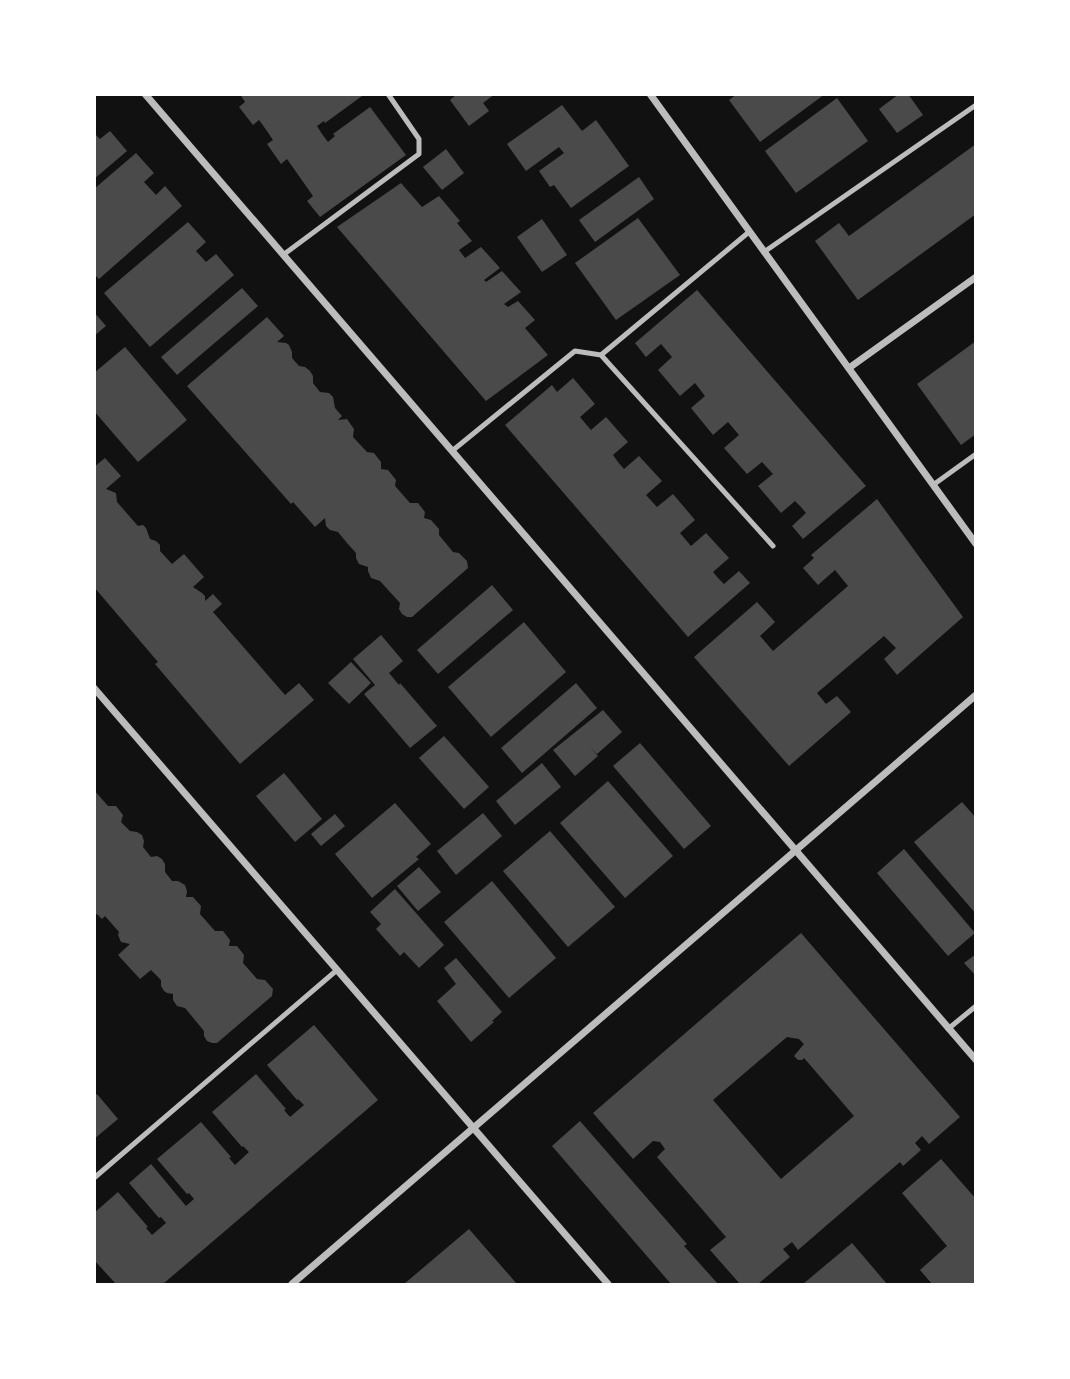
<svg xmlns="http://www.w3.org/2000/svg" width="1070" height="1379" font-family="'Roboto Condensed',sans-serif">
	<style>
		.building { fill: #4a4a4a; fill-rule: evenodd }
		.lines { fill: none; stroke-linecap: round; stroke-linejoin: round }
		.service { stroke: #bcbcbc; stroke-width: 5 }
		.minor { stroke: #bcbcbc; stroke-width: 7 }
	</style>
	<rect width="100%" height="100%" fill="#111"/>
	<g class="building">
		<polygon points="240,94 361,94 362,96 325,123 324,121 317,126 322,134 328,142 335,136 333,134 370,107 406,155 320,217 307,201 313,196 287,159 281,164 267,144 273,140 267,131 259,120 253,125 239,107 245,102"/>
		<polygon points="457,94 495,94 483,103 489,111 469,126 450,100"/>
		<polygon points="737,94 825,94 760,142 729,100"/>
		<polygon points="899,94 908,94 923,115 897,133 879,109"/>
		<polygon points="837,98 868,141 796,193 765,151"/>
		<polygon points="562,105 582,131 596,120 629,166 571,208 554,185 550,187 539,171 564,153 559,147 526,171 507,144"/>
		<polygon points="110,131 127,151 94,179 94,133 100,139"/>
		<polygon points="976,144 976,214 858,300 815,241 839,223 849,236"/>
		<polygon points="446,149 464,173 442,190 423,167"/>
		<polygon points="136,153 154,173 144,182 156,195 165,186 182,206 99,279 94,274 94,189"/>
		<polygon points="639,177 654,199 595,242 579,220"/>
		<polygon points="401,183 422,207 439,196 460,221 457,223 472,241 459,250 465,258 481,247 500,268 484,280 486,282 502,271 521,292 504,304 508,307 518,301 535,320 525,328 548,355 486,401 337,227"/>
		<polygon points="638,218 680,275 616,320 575,263"/>
		<polygon points="542,219 567,255 542,272 517,237"/>
		<polygon points="188,222 206,242 196,251 206,262 216,254 234,275 150,347 104,293"/>
		<polygon points="242,288 258,306 177,375 161,357"/>
		<polygon points="697,290 866,486 803,539 792,526 806,513 801,507 795,501 781,513 758,486 773,474 762,462 747,474 724,448 739,435 728,422 713,435 691,408 705,396 695,383 680,396 658,370 672,357 661,344 646,357 635,343"/>
		<polygon points="94,312 106,326 94,336"/>
		<polygon points="267,317 284,336 277,342 286,343 289,345 292,352 292,358 299,366 305,367 310,371 313,376 313,383 320,392 329,393 333,397 335,408 342,416 338,420 347,419 354,429 353,437 367,452 374,453 381,462 381,469 388,470 396,480 395,486 410,503 418,503 425,512 424,518 431,520 439,529 439,535 453,552 459,553 467,561 468,568 412,617 407,617 402,614 399,609 400,603 380,581 371,578 368,571 368,567 359,564 356,558 356,553 347,543 338,532 330,530 326,526 325,518 315,527 293,502 291,504 187,386"/>
		<polygon points="976,341 976,434 961,445 917,384"/>
		<polygon points="125,347 187,420 138,462 94,411 94,373"/>
		<polygon points="573,378 595,404 580,417 585,423 591,430 606,417 628,442 613,455 618,462 624,469 639,456 662,481 646,495 657,507 673,494 695,520 680,533 691,546 706,533 729,558 713,572 718,578 724,584 739,571 750,583 688,637 505,425 552,385 557,392"/>
		<polygon points="105,458 121,476 106,489 116,493 117,502 138,526 143,525 146,528 150,539 156,541 160,545 160,551 172,564 184,554 204,577 193,587 202,593 205,596 205,601 213,594 222,604 213,612 285,695 299,683 314,700 240,764 155,664 158,662 94,587 94,467"/>
		<polygon points="877,499 963,617 897,675 884,659 896,648 884,636 817,693 826,704 837,696 851,712 789,766 694,657 757,602 775,622 760,636 773,651 848,586 835,570 818,585 803,568 814,558 811,555"/>
		<polygon points="492,585 513,610 438,674 417,650"/>
		<polygon points="524,622 566,672 491,737 448,687"/>
		<polygon points="381,635 403,661 389,673 399,685 400,683 437,726 410,748 364,694 375,685 353,659"/>
		<polygon points="351,662 371,683 349,704 328,683"/>
		<polygon points="576,683 597,708 522,773 501,748"/>
		<polygon points="603,710 622,732 597,754 590,747 598,756 575,776 553,750"/>
		<polygon points="444,736 489,787 464,809 419,758"/>
		<polygon points="640,743 711,826 684,849 613,766"/>
		<polygon points="542,763 561,787 515,825 496,801"/>
		<polygon points="284,773 322,819 295,842 256,796"/>
		<polygon points="608,781 673,856 625,898 560,823"/>
		<polygon points="94,790 108,806 116,806 123,815 121,822 130,831 137,832 142,835 144,841 143,847 151,857 157,856 162,859 165,864 165,872 172,881 178,881 185,885 187,891 186,897 193,897 201,906 200,914 215,931 223,931 230,940 229,946 237,946 244,955 243,963 257,979 265,980 273,989 272,996 217,1043 212,1043 207,1041 204,1036 204,1031 185,1008 177,1006 173,1000 173,994 167,993 164,991 161,986 161,980 151,970 140,979 118,955 130,944 121,942 118,935 119,932 105,916 102,919 97,914 94,916"/>
		<polygon points="962,802 976,818 976,914 914,842"/>
		<polygon points="395,803 431,844 416,857 419,859 372,898 335,854"/>
		<polygon points="483,813 502,836 456,875 437,851"/>
		<polygon points="335,814 345,826 321,846 311,834"/>
		<polygon points="550,831 615,907 568,947 503,871"/>
		<polygon points="904,849 975,933 948,956 877,873"/>
		<polygon points="419,867 441,892 418,911 397,886"/>
		<polygon points="492,881 556,958 509,998 444,922"/>
		<polygon points="395,889 444,945 419,968 404,952 400,956 376,929 381,924 370,912"/>
		<path d="M801 933 960 1117 929 1144 922 1136 915 1143 921 1150 903 1166 900 1162 798 1250 792 1242 783 1249 790 1257 758 1284H740L710 1250 726 1237 657 1157 665 1149 660 1142 653 1141 633 1159 593 1113ZM787 1037 799 1039 804 1044 794 1056 798 1060H802L804 1058 854 1116 781 1179 713 1100Z"/>
		<polygon points="976,954 976,976 964,963"/>
		<polygon points="456,958 502,1012 492,1021 494,1022 471,1042 437,1001 456,984 444,968"/>
		<polygon points="314,1025 378,1100 163,1284 116,1284 94,1260 94,1213 118,1192 148,1227 146,1228 152,1235 166,1223 161,1217 159,1218 129,1183 151,1164 186,1206 194,1199 189,1193 187,1194 157,1159 201,1122 231,1157 229,1158 235,1165 249,1152 243,1146 242,1147 212,1112 256,1074 286,1109 284,1110 290,1117 304,1105 298,1099 297,1100 267,1065"/>
		<polygon points="97,1094 118,1119 94,1139 94,1096"/>
		<polygon points="580,1121 687,1244 684,1246 718,1284 671,1284 552,1146"/>
		<polygon points="941,1159 976,1199 976,1284 932,1284 920,1270 947,1246 902,1193"/>
		<polygon points="469,1229 517,1284 404,1284"/>
		<polygon points="852,1243 887,1284 803,1284"/>
	</g>
	<g class="lines">
		<g class="service">
			<polyline points="764,252 976,105"/>
			<polyline points="283,255 419,154 419,139 388,94"/>
			<polyline points="601,355 749,232"/>
			<polyline points="452,451 575,351 601,355 773,546"/>
			<polyline points="933,485 976,454"/>
			<polyline points="948,1029 976,1006"/>
			<polyline points="94,1178 337,970"/>
		</g>
		<g class="minor">
			<polyline points="145,94 976,1060"/>
			<polyline points="650,94 976,544"/>
			<polyline points="849,368 976,277"/>
			<polyline points="94,688 608,1284"/>
			<polyline points="292,1284 976,695"/>
		</g>
	</g>
	<rect width="1070" height="1379" fill="none" stroke="#ffffff" stroke-width="192"/>
</svg>
